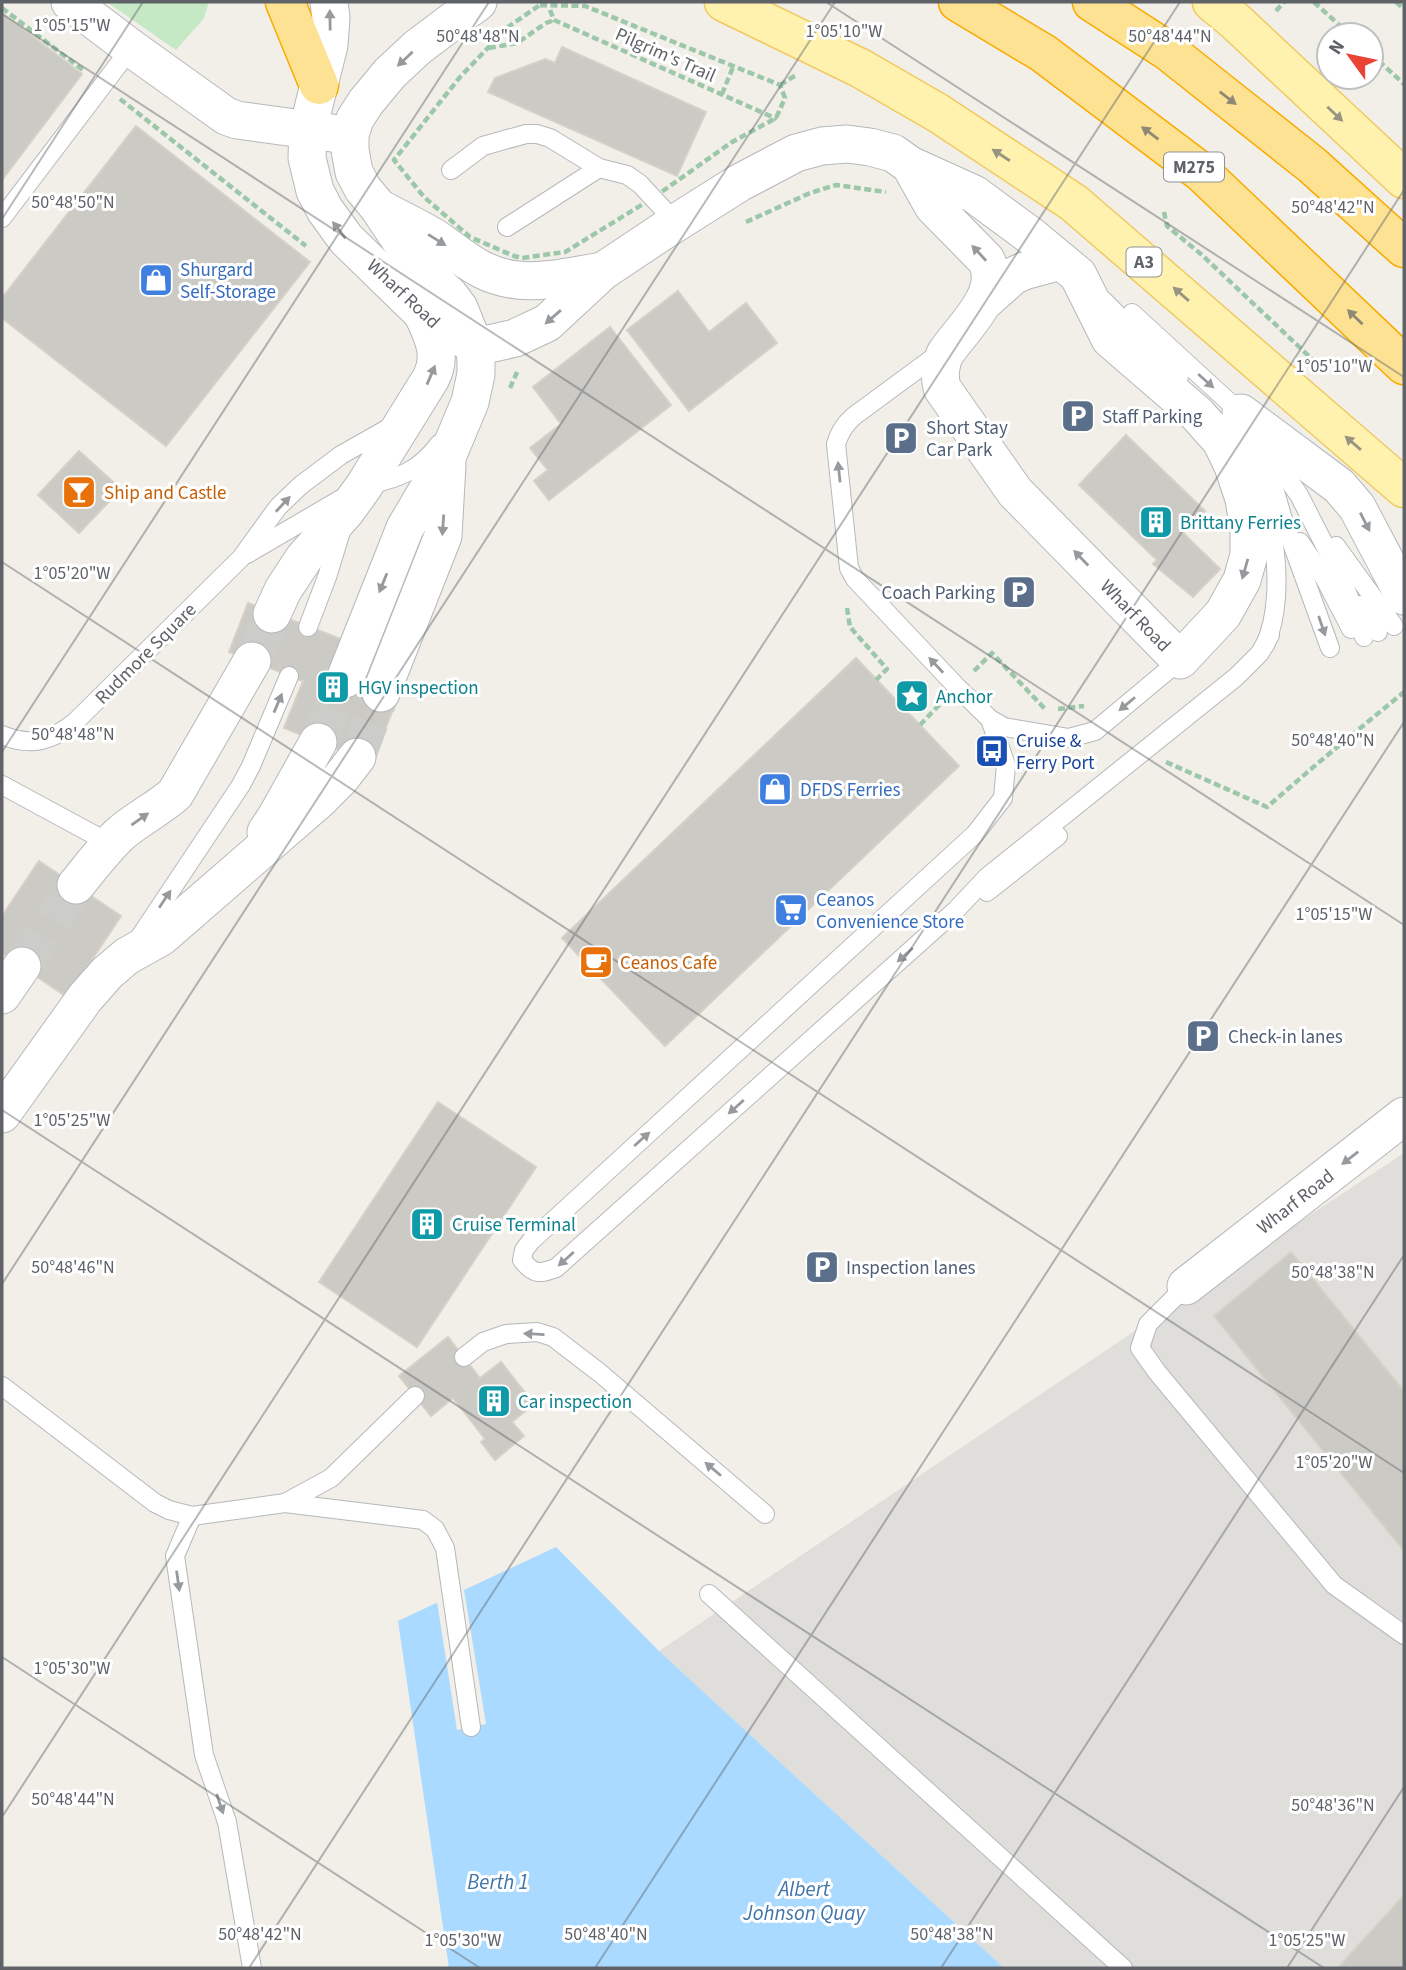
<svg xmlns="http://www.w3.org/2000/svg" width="1406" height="1970" font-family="'Source Sans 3',sans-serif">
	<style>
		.industrial { fill: #e0deda }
		.green { fill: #c5e8c5 }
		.water { fill: #aadaff }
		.pier { fill: #f1efe8 }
		.building { fill: #cccac5; stroke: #d6d1c6; stroke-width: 2 }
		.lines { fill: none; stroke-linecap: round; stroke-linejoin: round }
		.minor-tunnel { stroke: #ccccc8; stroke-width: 37; stroke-dasharray: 37 18; stroke-linecap: butt }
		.service-casing { stroke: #b5b8bc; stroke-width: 20 }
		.minor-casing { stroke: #b5b8bc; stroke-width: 39 }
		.primary-casing { stroke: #f2c960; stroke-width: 41 }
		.motorway-casing { stroke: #f9ab00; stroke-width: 41 }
		.path { stroke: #9cc7a9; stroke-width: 4.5; stroke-dasharray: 7 3.5; stroke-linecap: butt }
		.service { stroke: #fff; stroke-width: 18 }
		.minor { stroke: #fff; stroke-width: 37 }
		.primary { stroke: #fff2af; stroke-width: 38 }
		.motorway { stroke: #fde293; stroke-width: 38 }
		.oneway { fill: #979a9d }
		.oneway2 { fill: #8e8975 }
		.oneway3 { fill: #979581 }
		.ticks { fill: none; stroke: #5f6368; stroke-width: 2; stroke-opacity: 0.45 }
		.labels { text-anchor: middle; stroke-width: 6; stroke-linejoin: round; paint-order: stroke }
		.shield { fill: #fff; stroke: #8f9295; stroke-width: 2 }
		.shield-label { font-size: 18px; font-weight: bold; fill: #5f6368 }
		.street-label { font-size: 19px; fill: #5f6368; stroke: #fff }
		.shop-label { font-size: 19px; fill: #366cbe; stroke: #fff; text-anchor: start }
		.service-label { font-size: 19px; fill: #4e5e75; stroke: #fff; text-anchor: start }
		.food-label { font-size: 19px; fill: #c56008; stroke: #fff; text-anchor: start }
		.culture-label { font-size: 19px; fill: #0d838f; stroke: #fff; text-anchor: start }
		.transit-label { font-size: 19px; fill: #164399; stroke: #fff; text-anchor: start }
		.water-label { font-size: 21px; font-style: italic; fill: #4174aa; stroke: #fff }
		.ticks-label { font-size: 18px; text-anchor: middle; fill: #5f6368; stroke: #fff; stroke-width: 6; stroke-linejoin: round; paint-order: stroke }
	</style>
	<rect width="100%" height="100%" fill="#f1efe8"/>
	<polygon class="industrial" points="1404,1153 1404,1968 1004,1968 659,1651 1148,1322"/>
	<polygon class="green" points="107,2 209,2 204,18 176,50"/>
	<polygon class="water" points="556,1547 659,1651 1004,1968 449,1968 398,1621"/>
	<polygon class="pier" points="464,1590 486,1724 457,1730 437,1602"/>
	<g class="building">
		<polygon points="2,13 82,74 2,180"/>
		<polygon points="562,47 706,112 677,176 488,92 495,78 545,59 555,63"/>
		<polygon points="136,126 310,262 166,446 2,318 2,298"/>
		<polygon points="678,291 709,332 746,303 777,343 689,411 627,330"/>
		<polygon points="610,327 671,405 549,500 534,481 548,470 530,448 561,424 533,387"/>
		<polygon points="1126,435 1205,511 1183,533 1220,569 1193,597 1153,564 1157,560 1079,485"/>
		<polygon points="79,451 121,489 79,533 38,495"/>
		<polygon points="248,603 341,639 328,672 397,699 372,763 284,728 303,681 229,652"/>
		<polygon points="856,658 959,766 665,1046 562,938"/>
		<polygon points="39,861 121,916 67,997 2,953 2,916"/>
		<polygon points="438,1102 536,1167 417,1347 319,1282"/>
		<polygon points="1291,1252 1404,1391 1404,1551 1214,1316"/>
		<polygon points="448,1337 480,1378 501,1362 534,1404 512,1422 524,1436 495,1460 481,1442 485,1439 453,1398 431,1416 399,1376"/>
		<polygon points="1404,1895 1404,1968 1338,1968"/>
	</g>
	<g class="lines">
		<g class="minor-tunnel">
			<polyline points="252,661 272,614"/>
			<polyline points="318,742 345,679"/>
			<polyline points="357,757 381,693"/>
			<polyline points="22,966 76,885"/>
		</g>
		<g class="service-casing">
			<g id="service">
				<polyline points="451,170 483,146 526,134 537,134 550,138 599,168"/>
				<polyline points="2,218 131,48"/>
				<polyline points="507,227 599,168 627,175 640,184 676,223"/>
				<polyline points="1103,300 1179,377"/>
				<polyline points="1132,313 1241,413 1253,434 1272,481 1282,516 1330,648"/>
				<path d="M941 352 854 416C844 425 840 432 836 444L849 568 855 579 957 687 990 719 1004 727 1069 738 1095 731 1180 660"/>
				<path d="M1239 440C1271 490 1290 590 1265 645"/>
				<polyline points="1266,448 1299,495 1342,579 1364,637"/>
				<path d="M368 485C399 478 419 471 439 444"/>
				<polyline points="1300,542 1325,579 1351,629"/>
				<polyline points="1336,546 1394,626"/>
				<polyline points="247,554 341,499"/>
				<polyline points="1360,605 1378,632"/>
				<polyline points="308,627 327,577 342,528"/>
				<path d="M990 719 1006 765 1003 798 975 834 531 1241 524 1250 522 1260C534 1275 539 1274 556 1268L956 910 987 877 1236 677 1260 653 1270 635"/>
				<path d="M2 735C31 747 52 741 75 722L241 558 278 507 301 485 341 455 394 425"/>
				<polyline points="2,785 111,844"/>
				<polyline points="987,892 1058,836"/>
				<polyline points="137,941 241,785 251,766 289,676"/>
				<polyline points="1186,1286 1148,1324 1140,1348 1157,1372 1334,1585 1404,1635"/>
				<polyline points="464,1357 483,1342 506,1334 537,1332 553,1337 600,1373 765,1514"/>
				<polyline points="2,1386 155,1503 169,1510 192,1516 285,1503 331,1478 415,1396"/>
				<polyline points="285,1503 423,1520 435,1529 445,1548 471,1727"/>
				<polyline points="192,1516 175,1556 204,1755 227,1822 252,1968"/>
				<polyline points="709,1594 1123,1968"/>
			</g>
		</g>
		<g class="minor-casing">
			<g id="minor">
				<polyline points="70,2 131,48 226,116 237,120 332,133"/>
				<path d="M329 2 331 18 329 45 308 129 307 158 315 191 325 210 346 239 422 313 444 330 473 343 489 344 515 338 547 323 603 271 663 231 739 183 796 153 822 146 847 144 870 147 893 153 910 165 974 194 1031 236 1078 275 1110 339 1197 414 1221 441 1233 466 1244 499 1249 530V555L1242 580 1223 614 1180 660 1015 492 942 388C939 375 940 366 945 354 962 328 1004 293 986 260L933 206 910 165"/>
				<path d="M385 211C403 221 424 230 441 242 466 260 485 277 518 280 546 283 576 275 603 271"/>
				<polyline points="985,301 1013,276 1024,271 1061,261"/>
				<polyline points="1241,413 1339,486 1357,507 1404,596"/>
				<path d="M272 614 283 590 304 558 346 511 364 486 431 378C443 355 432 334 422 313"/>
				<polyline points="345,679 405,528 447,457 470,402 476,374 476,358 473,343 459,308 450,296 416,264 378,207 363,189 354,172 350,150 350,135 355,119 366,102 390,73 418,47 478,2"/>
				<polyline points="381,693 443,536 447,465"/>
				<polyline points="266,832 276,817 318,742"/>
				<path d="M76 885C90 868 104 849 120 834 137 819 158 809 175 794L252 661"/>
				<polyline points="2,995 22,966"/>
				<polyline points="2,1114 85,998 107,973 127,956 161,937 320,799 340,779 357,757"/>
				<polyline points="1186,1286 1404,1116"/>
			</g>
		</g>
		<g class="primary-casing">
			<g id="primary">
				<polyline points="724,2 860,68 938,113 1074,203 1404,488"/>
				<polyline points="1212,2 1235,21 1404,179"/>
			</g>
		</g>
		<g class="motorway-casing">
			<g id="motorway">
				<polyline points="285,2 319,85"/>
				<polyline points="958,2 1043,53 1201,172 1404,365"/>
				<polyline points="1092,2 1168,51 1312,165 1404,248"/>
			</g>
		</g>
		<g class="path">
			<polyline points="1314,2 1350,35"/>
			<polyline points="1396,2 1404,9"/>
			<polygon points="540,5 585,6 780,85 785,98 776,118 732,142 653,198 565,252 522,258 514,256 470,237 424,197 394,160 460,77 508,27"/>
			<polyline points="2,8 83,70"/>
			<polyline points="550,10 554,20 777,119"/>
			<polyline points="1276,11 1284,2"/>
			<polyline points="489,48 517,43 546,23 554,20"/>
			<polyline points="1371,54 1404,84"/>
			<polyline points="780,85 796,75"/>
			<polyline points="722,94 733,67"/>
			<polyline points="120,99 306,246"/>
			<polyline points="1164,212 1167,226 1202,255 1313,360"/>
			<polyline points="746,222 810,193 836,185 886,192"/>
			<polyline points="510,388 518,370"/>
			<polyline points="847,608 850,627 887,669 876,680"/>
			<polyline points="974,671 992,653 1046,710"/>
			<polyline points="1058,709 1084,706"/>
			<polyline points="920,725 940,704"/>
			<polyline points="1166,762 1267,807 1318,763 1404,692"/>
		</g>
		<use href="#service" class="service"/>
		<use href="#minor" class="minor"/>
		<use href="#primary" class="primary"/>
		<use href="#motorway" class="motorway"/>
	</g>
	<defs><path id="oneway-solid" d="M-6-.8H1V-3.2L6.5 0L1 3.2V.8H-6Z" transform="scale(1.75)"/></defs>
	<g class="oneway">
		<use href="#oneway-solid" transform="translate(330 20) rotate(-91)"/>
		<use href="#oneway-solid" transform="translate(405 59) rotate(137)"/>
		<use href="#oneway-solid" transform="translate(339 230) rotate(-128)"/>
		<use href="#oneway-solid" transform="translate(437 240) rotate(32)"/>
		<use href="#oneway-solid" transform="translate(979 253) rotate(-133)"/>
		<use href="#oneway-solid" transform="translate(553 317) rotate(139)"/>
		<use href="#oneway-solid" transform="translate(431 375) rotate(-67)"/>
		<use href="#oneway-solid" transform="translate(1206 381) rotate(42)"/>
		<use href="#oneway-solid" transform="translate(839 472) rotate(-96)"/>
		<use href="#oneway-solid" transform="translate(283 504) rotate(-47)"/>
		<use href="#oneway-solid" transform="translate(1365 522) rotate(63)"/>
		<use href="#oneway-solid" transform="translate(443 525) rotate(94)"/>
		<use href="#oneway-solid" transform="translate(1081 558) rotate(-134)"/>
		<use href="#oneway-solid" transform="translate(1245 569) rotate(106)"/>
		<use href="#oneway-solid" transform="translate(383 583) rotate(112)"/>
		<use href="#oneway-solid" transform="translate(1322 626) rotate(71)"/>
		<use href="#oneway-solid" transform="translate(936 665) rotate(-133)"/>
		<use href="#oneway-solid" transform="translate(278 703) rotate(-67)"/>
		<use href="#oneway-solid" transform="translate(1127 704) rotate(140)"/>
		<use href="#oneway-solid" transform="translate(140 819) rotate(-35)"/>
		<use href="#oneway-solid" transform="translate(165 899) rotate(-56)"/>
		<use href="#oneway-solid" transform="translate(905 955) rotate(138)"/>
		<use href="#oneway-solid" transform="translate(736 1107) rotate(138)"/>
		<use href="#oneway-solid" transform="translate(642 1139) rotate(-42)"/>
		<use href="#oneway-solid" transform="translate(1350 1158) rotate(142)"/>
		<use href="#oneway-solid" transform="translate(566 1259) rotate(138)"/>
		<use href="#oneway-solid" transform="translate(534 1334) rotate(-177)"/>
		<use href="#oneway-solid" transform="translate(713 1469) rotate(-140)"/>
		<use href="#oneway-solid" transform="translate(178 1581) rotate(82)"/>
		<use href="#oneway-solid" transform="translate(220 1804) rotate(71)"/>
	</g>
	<g class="oneway2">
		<use href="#oneway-solid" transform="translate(1228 98) rotate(38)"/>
		<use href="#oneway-solid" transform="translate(1150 133) rotate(-143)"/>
		<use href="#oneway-solid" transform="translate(1355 317) rotate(-136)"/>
	</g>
	<g class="oneway3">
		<use href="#oneway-solid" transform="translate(1335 114) rotate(43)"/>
		<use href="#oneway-solid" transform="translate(1001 155) rotate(-147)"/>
		<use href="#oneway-solid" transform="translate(1181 294) rotate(-139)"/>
		<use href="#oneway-solid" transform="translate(1353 443) rotate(-139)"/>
	</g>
	<path class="ticks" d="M826 2 1404 377M2 14 1404 925M2 219 143 2M2 562 1404 1473M2 752 489 2M2 1110 1324 1968M2 1284 835 2M2 1657 480 1968M2 1817 1180 2M249 1968 1404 190M595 1968 1404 722M941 1968 1404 1255M1287 1968 1404 1787"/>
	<defs>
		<g id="shop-square" transform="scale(1.75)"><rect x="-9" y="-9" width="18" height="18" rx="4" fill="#3f7fe0" stroke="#fff"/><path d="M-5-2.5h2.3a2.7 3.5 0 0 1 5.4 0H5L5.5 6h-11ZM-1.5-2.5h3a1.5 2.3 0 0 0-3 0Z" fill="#fff"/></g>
		<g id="parking-square" transform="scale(1.75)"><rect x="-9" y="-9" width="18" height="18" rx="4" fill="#5c6f8a" stroke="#fff"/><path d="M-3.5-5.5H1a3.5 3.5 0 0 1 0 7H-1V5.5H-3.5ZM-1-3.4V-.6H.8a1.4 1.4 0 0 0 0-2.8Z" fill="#fff"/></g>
		<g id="bar-square" transform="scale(1.75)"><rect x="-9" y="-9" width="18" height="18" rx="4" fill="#e8710a" stroke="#fff"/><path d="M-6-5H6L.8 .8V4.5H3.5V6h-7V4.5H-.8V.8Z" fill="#fff"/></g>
		<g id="building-square" transform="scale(1.75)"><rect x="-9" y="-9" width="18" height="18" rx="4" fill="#0f9aa8" stroke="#fff"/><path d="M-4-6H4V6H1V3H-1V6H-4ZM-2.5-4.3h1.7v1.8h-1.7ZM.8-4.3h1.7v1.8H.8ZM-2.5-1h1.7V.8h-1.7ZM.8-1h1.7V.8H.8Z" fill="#fff"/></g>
		<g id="sight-square" transform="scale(1.75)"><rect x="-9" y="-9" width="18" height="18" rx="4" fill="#0f9aa8" stroke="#fff"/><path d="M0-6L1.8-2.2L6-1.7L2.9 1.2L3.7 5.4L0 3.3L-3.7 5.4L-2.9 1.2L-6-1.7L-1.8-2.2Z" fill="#fff"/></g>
		<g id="bus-square" transform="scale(1.75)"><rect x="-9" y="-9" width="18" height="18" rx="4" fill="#1a4fb4" stroke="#fff"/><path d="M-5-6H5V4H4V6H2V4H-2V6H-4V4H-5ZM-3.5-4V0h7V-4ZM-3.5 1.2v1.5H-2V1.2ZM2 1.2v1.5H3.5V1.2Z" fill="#fff"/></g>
		<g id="supermarket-square" transform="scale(1.75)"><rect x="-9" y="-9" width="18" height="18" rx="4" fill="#3f7fe0" stroke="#fff"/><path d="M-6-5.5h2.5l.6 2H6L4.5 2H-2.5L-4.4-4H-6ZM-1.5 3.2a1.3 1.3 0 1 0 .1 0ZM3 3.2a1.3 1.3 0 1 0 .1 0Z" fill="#fff"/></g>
		<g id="cafe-square" transform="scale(1.75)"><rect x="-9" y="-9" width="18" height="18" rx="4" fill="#e8710a" stroke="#fff"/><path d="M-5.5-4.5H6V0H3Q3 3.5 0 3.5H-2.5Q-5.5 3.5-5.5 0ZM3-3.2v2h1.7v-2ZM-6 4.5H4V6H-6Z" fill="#fff"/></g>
	</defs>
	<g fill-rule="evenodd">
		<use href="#shop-square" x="156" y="280"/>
		<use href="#parking-square" x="1078" y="416"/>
		<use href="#parking-square" x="901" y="438"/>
		<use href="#bar-square" x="79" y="492"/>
		<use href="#building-square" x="1156" y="522"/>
		<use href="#parking-square" x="1019" y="592"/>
		<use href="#building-square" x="333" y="687"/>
		<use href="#sight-square" x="912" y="696"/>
		<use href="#bus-square" x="992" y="751"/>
		<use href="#shop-square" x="775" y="789"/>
		<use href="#supermarket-square" x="791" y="910"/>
		<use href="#cafe-square" x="596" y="962"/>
		<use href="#parking-square" x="1203" y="1036"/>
		<use href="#building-square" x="427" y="1224"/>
		<use href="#parking-square" x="822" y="1267"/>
		<use href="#building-square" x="494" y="1401"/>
	</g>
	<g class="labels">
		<g class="shield">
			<rect x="1164" y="152.5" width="60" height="29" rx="5"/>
			<rect x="1126.5" y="247.5" width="35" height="29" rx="5"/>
		</g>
		<g class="shield-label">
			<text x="1194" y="173">M275</text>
			<text x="1144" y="268">A3</text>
		</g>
		<g class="street-label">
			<text transform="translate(666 54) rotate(24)" y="7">Pilgrim's Trail</text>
			<text transform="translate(404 293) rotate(43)" y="7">Wharf Road</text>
			<text transform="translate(1136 615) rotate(46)" y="7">Wharf Road</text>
			<text transform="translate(145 653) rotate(-45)" y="7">Rudmore Square</text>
			<text transform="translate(1295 1201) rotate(-38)" y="7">Wharf Road</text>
		</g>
		<g class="shop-label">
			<text x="180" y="276">Shurgard<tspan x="180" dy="22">Self-Storage</tspan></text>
			<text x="800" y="796">DFDS Ferries</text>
			<text x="816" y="906">Ceanos<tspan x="816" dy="22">Convenience Store</tspan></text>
		</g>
		<g class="service-label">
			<text x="1102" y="423">Staff Parking</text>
			<text x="926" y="434">Short Stay<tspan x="926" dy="22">Car Park</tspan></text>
			<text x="995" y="599" text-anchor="end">Coach Parking</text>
			<text x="1228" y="1043">Check-in lanes</text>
			<text x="846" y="1274">Inspection lanes</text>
		</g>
		<g class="food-label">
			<text x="104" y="499">Ship and Castle</text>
			<text x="620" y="969">Ceanos Cafe</text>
		</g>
		<g class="culture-label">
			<text x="1180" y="529">Brittany Ferries</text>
			<text x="358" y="694">HGV inspection</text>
			<text x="936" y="703">Anchor</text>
			<text x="452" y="1231">Cruise Terminal</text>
			<text x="518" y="1408">Car inspection</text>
		</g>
		<g class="transit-label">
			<text x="1016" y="747">Cruise &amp;<tspan x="1016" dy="22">Ferry Port</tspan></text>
		</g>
		<g class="water-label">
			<text x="498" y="1889">Berth 1</text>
			<text x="804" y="1896">Albert<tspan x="804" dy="24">Johnson Quay</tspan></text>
		</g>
	</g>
	<g class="ticks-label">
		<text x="72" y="31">1°05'15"W</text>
		<text x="844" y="37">1°05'10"W</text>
		<text x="478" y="42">50°48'48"N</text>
		<text x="1170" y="42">50°48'44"N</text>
		<text x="73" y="208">50°48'50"N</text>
		<text x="1333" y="213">50°48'42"N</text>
		<text x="1334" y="372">1°05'10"W</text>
		<text x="72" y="579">1°05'20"W</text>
		<text x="73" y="740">50°48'48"N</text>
		<text x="1333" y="746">50°48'40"N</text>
		<text x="1334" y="920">1°05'15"W</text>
		<text x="72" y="1126">1°05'25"W</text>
		<text x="73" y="1273">50°48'46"N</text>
		<text x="1333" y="1278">50°48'38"N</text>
		<text x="1334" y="1468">1°05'20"W</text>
		<text x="72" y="1674">1°05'30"W</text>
		<text x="73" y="1805">50°48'44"N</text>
		<text x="1333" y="1811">50°48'36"N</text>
		<text x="260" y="1940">50°48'42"N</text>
		<text x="606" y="1940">50°48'40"N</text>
		<text x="952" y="1940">50°48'38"N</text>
		<text x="463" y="1946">1°05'30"W</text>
		<text x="1307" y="1946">1°05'25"W</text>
	</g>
	<rect width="1406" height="1970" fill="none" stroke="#5f6368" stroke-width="7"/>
	<g transform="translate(1350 56) rotate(303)"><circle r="33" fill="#ffffff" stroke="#bfc1c3" stroke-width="2"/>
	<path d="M0-5L12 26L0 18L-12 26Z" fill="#ea4335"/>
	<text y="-10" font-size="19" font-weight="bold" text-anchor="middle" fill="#5f6368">N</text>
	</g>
</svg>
